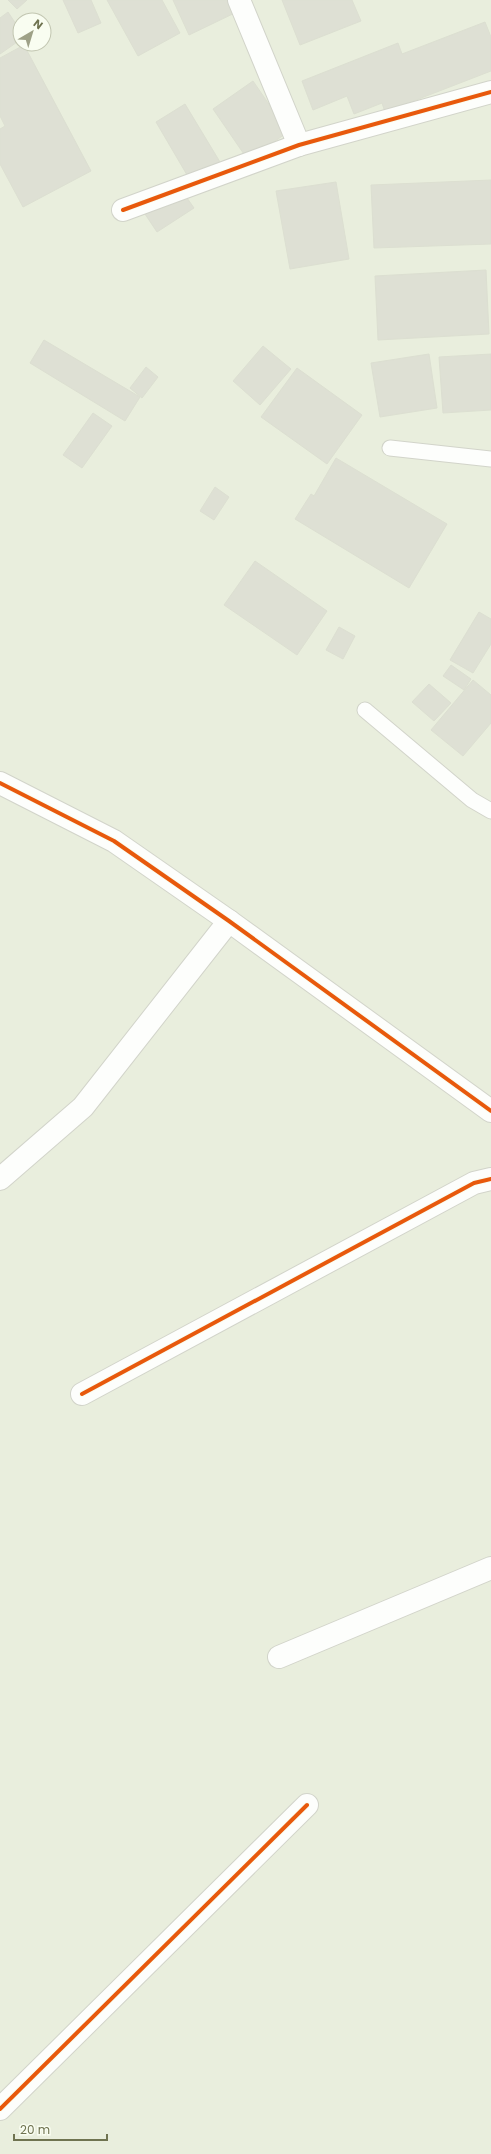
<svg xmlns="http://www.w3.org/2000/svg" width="491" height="2154" font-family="Poppins,sans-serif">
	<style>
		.residential { fill: #e9eedd; fill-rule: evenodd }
		.building { fill: #dee0d4; stroke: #dcdfd1 }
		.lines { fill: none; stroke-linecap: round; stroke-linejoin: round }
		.service-casing { stroke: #d2d4ca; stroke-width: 17 }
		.minor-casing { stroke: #d2d4ca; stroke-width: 24 }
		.service { stroke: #fdfefc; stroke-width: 15 }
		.minor { stroke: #fdfefc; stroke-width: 22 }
		.cycleway-casing { stroke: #f9fdf1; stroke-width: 6 }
		.cycleway { stroke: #e8590c; stroke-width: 4 }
	</style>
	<rect width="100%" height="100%" fill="#f4f6ee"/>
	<path class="residential" d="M0 0H491V2154H0ZM20 20H44V44H20Z"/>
	<g class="building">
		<polygon points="8,0 27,0 17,9"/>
		<polygon points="63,0 91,0 101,23 78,33"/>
		<polygon points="107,0 162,0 180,33 138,56"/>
		<polygon points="173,0 239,0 243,9 189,35"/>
		<polygon points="282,0 352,0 361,21 300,45"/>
		<polygon points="8,12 20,30 20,40 0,54 0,18"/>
		<polygon points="485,22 491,37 491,71 385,112 382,103 354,114 347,96 313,110 302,81 398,43 402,54"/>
		<polygon points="24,45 91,171 23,207 0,164 0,129 5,126 0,116 0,58"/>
		<polygon points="253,81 288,132 248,160 213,109"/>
		<polygon points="185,104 220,162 190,180 156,122"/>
		<polygon points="491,180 491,244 374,248 371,185"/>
		<polygon points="336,182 349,259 290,269 276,191"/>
		<polygon points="180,188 194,208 157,232 143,211"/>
		<polygon points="486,270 489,334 378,340 375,276"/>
		<polygon points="44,340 140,397 125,421 30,363"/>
		<polygon points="263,346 291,369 260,405 233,381"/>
		<polygon points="429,354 437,408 380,417 371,363"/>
		<polygon points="491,354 491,410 443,413 439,357"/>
		<polygon points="146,367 158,377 142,398 130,388"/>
		<polygon points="297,368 362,415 327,464 261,417"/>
		<polygon points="93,413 112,426 82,468 63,455"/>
		<polygon points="336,458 447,524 409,588 295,519 311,494 314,496"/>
		<polygon points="215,487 229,497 214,520 200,511"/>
		<polygon points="255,561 327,611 297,655 224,605"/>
		<polygon points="479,612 491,619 491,644 473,673 450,660"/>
		<polygon points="339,627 355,636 343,659 326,650"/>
		<polygon points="451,665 471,679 464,690 443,676"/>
		<polygon points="473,680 491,695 491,723 463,756 431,730"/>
		<polygon points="429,684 451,703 434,721 412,702"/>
	</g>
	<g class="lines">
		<g class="service-casing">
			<g id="service">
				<polyline points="390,448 491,459"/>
				<polyline points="365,710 472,800 491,811"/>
			</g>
		</g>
		<g class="minor-casing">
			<g id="minor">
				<polyline points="239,0 299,145"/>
				<polyline points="123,210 299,145 491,92"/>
				<polyline points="0,783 114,841 229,921 491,1111"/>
				<polyline points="0,1179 83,1107 229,921"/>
				<polyline points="82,1394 474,1183 491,1179"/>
				<polyline points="279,1657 491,1568"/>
				<polyline points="0,2109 307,1805"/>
			</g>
		</g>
		<use href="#service" class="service"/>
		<use href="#minor" class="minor"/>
		<g class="cycleway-casing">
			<g id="cycleway">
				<polyline points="123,210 299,145 491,92"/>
				<polyline points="0,783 114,841 229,921 491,1111"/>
				<polyline points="82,1394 474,1183 491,1179"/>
				<polyline points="0,2109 307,1805"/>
			</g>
		</g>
		<use href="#cycleway" class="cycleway"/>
	</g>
	<g transform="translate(32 32) rotate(38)"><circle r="19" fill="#f9fdf1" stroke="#c2c6b1"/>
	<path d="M0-3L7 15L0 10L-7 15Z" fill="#9ea187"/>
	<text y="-6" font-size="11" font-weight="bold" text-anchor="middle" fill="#6f7350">N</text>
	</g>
	<path d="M14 2134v6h93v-6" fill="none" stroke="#6f7350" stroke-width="2"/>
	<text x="20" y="2134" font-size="12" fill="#6f7350" stroke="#f9fdf1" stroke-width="3" paint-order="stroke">20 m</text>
</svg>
